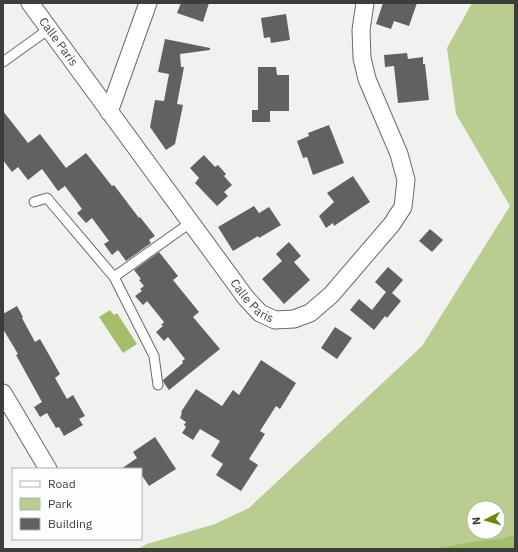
<svg xmlns="http://www.w3.org/2000/svg" width="518" height="552" font-family="'IBM Plex Sans',sans-serif">
	<style>
		.green { fill: #b8cd8f; fill-rule: evenodd }
		.water { fill: #a4be6a }
		.building { fill: #61625f }
		.lines { fill: none; stroke-linecap: round; stroke-linejoin: round }
		.service-casing { stroke: #696a67; stroke-width: 11 }
		.minor-casing { stroke: #696a67; stroke-width: 19 }
		.service { stroke: #fff; stroke-width: 9 }
		.minor { stroke: #fff; stroke-width: 17 }
		.labels { text-anchor: middle; stroke-width: 4; stroke-linejoin: round; paint-order: stroke }
		.street-label { font-size: 12px; fill: #3d3d3c; stroke: #fefffd }
	</style>
	<rect width="100%" height="100%" fill="#f1f2ef"/>
	<path class="green" d="M472 3H515V549H138L147 544 215 524 249 508 422 346 510 206 456 114 447 48ZM474 508H498V532H474Z"/>
	<g class="water">
		<polygon points="110,310 114,315 117,313 137,344 123,353 99,317"/>
		<polygon points="515,535 515,549 434,549 471,542 500,539"/>
	</g>
	<g class="building">
		<polygon points="181,3 209,3 203,22 177,13"/>
		<polygon points="383,3 417,3 409,26 394,21 391,29 376,24"/>
		<polygon points="286,14 290,40 271,43 270,37 264,38 261,18"/>
		<polygon points="165,39 210,48 210,50 180,54 181,67 184,67 177,104 183,105 175,144 166,150 150,127 155,100 164,101 169,74 158,72"/>
		<polygon points="407,53 408,59 423,57 423,64 425,64 429,100 398,103 394,66 385,67 384,55"/>
		<polygon points="258,67 276,67 277,75 289,75 289,111 270,111 270,122 252,122 252,110 258,110"/>
		<polygon points="3,111 28,143 40,134 66,168 86,153 112,186 114,185 139,218 140,217 155,236 149,240 151,243 126,261 118,250 112,255 104,244 109,241 92,218 86,223 77,213 82,209 65,186 58,191 42,169 28,180 18,167 12,172 3,160"/>
		<polygon points="329,125 344,163 313,175 307,157 303,158 297,141 309,136 308,133"/>
		<polygon points="204,155 215,167 218,165 226,174 224,176 232,185 224,192 228,196 217,206 195,183 199,178 190,168"/>
		<polygon points="353,176 370,202 334,226 333,223 326,228 319,216 334,202 327,193"/>
		<polygon points="254,206 259,213 269,207 281,225 259,238 258,236 233,251 218,227"/>
		<polygon points="430,229 443,240 432,252 419,241"/>
		<polygon points="289,242 301,256 294,262 310,280 284,304 262,279 282,261 276,254"/>
		<polygon points="159,252 178,276 173,280 199,312 193,317 220,349 169,390 164,383 163,380 183,363 182,361 185,359 168,337 164,341 156,332 163,326 161,325 164,322 147,301 143,305 135,296 142,291 140,289 144,286 139,280 141,279 134,270"/>
		<polygon points="388,267 403,280 392,293 401,301 387,318 385,316 374,330 350,310 359,299 372,310 386,292 375,282"/>
		<polygon points="17,306 23,317 22,318 35,342 40,339 60,374 55,378 67,399 73,395 85,416 79,419 83,425 64,436 59,427 56,428 47,413 40,417 34,407 42,402 16,355 18,354 3,329 3,314"/>
		<polygon points="335,327 352,338 337,359 321,348"/>
		<polygon points="261,360 296,383 280,409 276,406 260,431 265,434 249,459 258,465 241,491 216,475 223,464 211,456 220,441 200,429 193,440 182,433 186,427 184,425 186,422 180,418 182,413 181,412 196,389 222,406 233,390 239,395"/>
		<polygon points="155,437 176,469 149,486 141,474 141,469 121,469 137,458 133,452"/>
	</g>
	<g class="lines">
		<g class="service-casing">
			<g id="service">
				<polyline points="3,62 49,29"/>
				<polyline points="34,202 47,198 114,277 154,356 158,385"/>
				<polyline points="114,277 190,223"/>
			</g>
		</g>
		<g class="minor-casing">
			<g id="minor">
				<path id="s1" d="M30 3 246 298 260 313 275 320 294 319 310 313 331 295 392 224 403 207 406 180 399 154 367 79 362 58 361 30 365 3"/>
				<polyline points="109,112 148,3"/>
				<polyline points="3,393 48,469"/>
			</g>
		</g>
		<use href="#service" class="service"/>
		<use href="#minor" class="minor"/>
	</g>
	<g class="labels">
		<g class="street-label">
			<text dy="4" stroke="none"><textPath href="#s1" startOffset="48">Calle Paris</textPath></text>
			<text dy="4" stroke="none"><textPath href="#s1" startOffset="372">Calle Paris</textPath></text>
		</g>
	</g>
	<rect width="518" height="552" fill="none" stroke="#3d3d3c" stroke-width="8"/>
	<rect x="12" y="468" width="130" height="72" fill="#fefffd" stroke="#b1b1b0"/>
	<rect x="20" y="481" width="20" height="6" fill="#ffffff" stroke="#b1b1b0"/>
	<text x="48" y="488" font-size="12" fill="#3d3d3c">Road</text>
	<rect x="20" y="498" width="20" height="12" fill="#b8cd8f" stroke="#b1b1b0"/>
	<text x="48" y="508" font-size="12" fill="#3d3d3c">Park</text>
	<rect x="20" y="518" width="20" height="12" fill="#61625f" stroke="#b1b1b0"/>
	<text x="48" y="528" font-size="12" fill="#3d3d3c">Building</text>
	<g transform="translate(486 520) rotate(264)"><circle r="19" fill="#fefffd" stroke="#b1b1b0"/>
	<path d="M0-3L7 15L0 10L-7 15Z" fill="#6c8901"/>
	<text y="-6" font-size="11" font-weight="bold" text-anchor="middle" fill="#3d3d3c">N</text>
	</g>
</svg>
